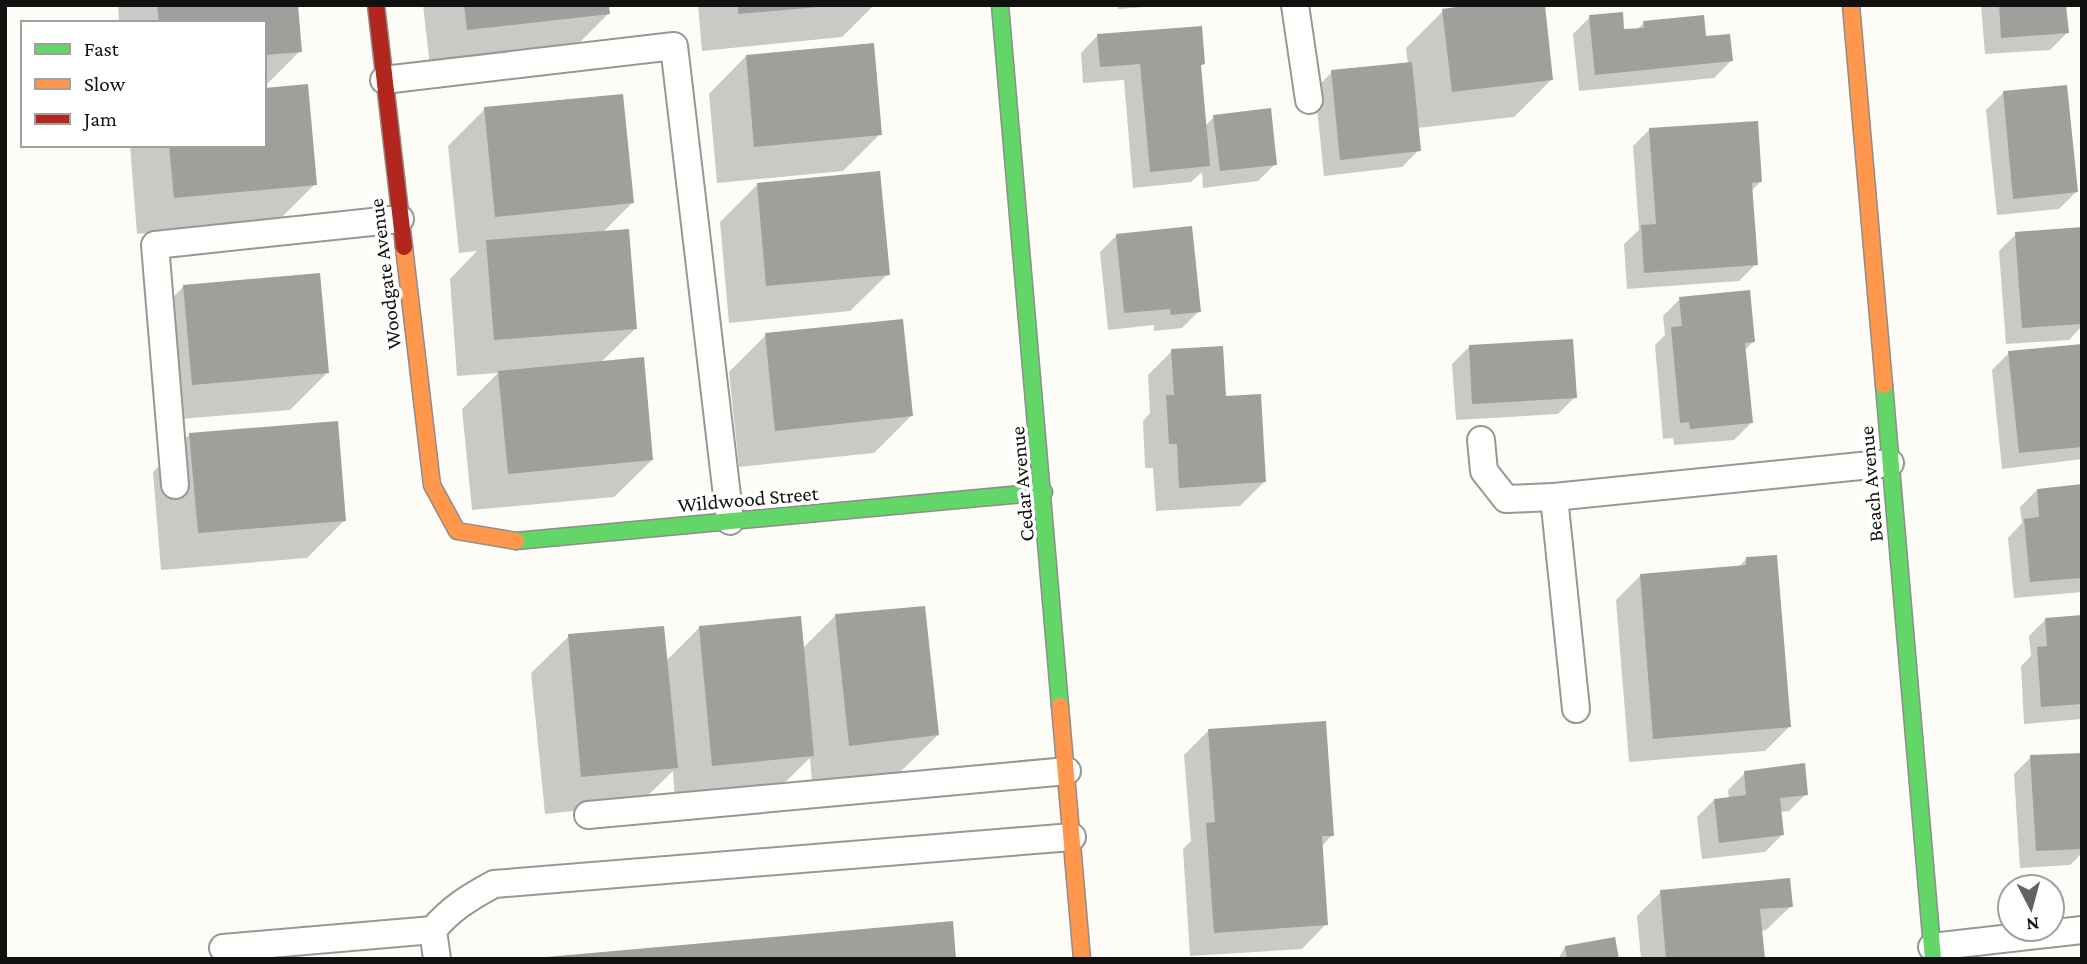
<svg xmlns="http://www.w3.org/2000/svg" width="2087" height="964" font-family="'Crimson Pro',serif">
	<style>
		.shadow { fill: #0003 }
		.building { fill: #a19f9c }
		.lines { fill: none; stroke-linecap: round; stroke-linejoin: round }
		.lane-casing { stroke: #979795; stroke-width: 30 }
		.fast-casing { stroke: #8e8d8b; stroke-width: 19 }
		.slow-casing { stroke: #8e8d8b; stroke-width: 19 }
		.jam-casing { stroke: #8e8d8b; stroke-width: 19 }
		.lane { stroke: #fffffe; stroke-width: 26 }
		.fast { stroke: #63d668; stroke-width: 16 }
		.slow { stroke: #ff974d; stroke-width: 16 }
		.jam { stroke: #b3261e; stroke-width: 16 }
		.labels { text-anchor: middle; stroke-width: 7; stroke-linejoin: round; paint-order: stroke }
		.street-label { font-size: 21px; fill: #111; stroke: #fff }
	</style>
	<rect width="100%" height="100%" fill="#fdfcf7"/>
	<g class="shadow">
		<polygon points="118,5 296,5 300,51 264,87 264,23 119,23"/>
		<polygon points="423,5 608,5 608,14 571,51 430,66"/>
		<polygon points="698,5 874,5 842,37 702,51"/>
		<polygon points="1118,5 1172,5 1118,9"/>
		<polygon points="1981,5 2065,5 2067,33 2050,50 1985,54"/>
		<polygon points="1443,11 1551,80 1514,117 1417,128 1419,150 1402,167 1324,176 1315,89 1332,72 1408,64 1406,48"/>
		<polygon points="1590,17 1623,31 1636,30 1644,23 1704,38 1731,61 1714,78 1579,91 1573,34"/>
		<polygon points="1097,36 1203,64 1199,67 1204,127 1214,117 1275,164 1258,181 1203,188 1202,172 1191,182 1133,188 1124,80 1083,83 1081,53"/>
		<polygon points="746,56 880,134 843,171 717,183 709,94"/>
		<polygon points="2003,93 2076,192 2059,209 1997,215 1986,110"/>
		<polygon points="485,109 632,203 602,233 635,329 600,363 652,460 614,497 472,510 462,409 498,373 457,376 450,279 477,251 459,253 448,146"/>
		<polygon points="1650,129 1760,182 1751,191 1756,264 1739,281 1627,289 1624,244 1639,230 1633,146"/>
		<polygon points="130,145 264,145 315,184 278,221 137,234"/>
		<polygon points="757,185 888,274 850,311 729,323 720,222"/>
		<polygon points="2082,229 2082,326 2069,340 2006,344 1999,251 2016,234"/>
		<polygon points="1117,235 1199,311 1182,328 1154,331 1154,325 1108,330 1100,252"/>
		<polygon points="184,286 327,373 290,410 155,421 147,324"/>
		<polygon points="1680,299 1753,342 1744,351 1751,423 1734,440 1674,445 1673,438 1663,439 1655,345 1665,335 1663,316"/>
		<polygon points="766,335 911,416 874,453 739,467 729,372"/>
		<polygon points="2082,346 2082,459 2002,469 1992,370 2009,353"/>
		<polygon points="1469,347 1575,397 1558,414 1456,420 1452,364"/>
		<polygon points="1172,351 1224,398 1264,482 1240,506 1156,511 1153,468 1145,468 1143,421 1150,413 1148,375"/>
		<polygon points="190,434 344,521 307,558 161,570 153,472"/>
		<polygon points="2082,486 2082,592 2014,598 2008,538 2022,523 2020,507 2037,490"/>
		<polygon points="1746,559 1789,727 1765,751 1629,762 1616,600 1640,576 1738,568"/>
		<polygon points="836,615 938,735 900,772 812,782 810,758 774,793 675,803 673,771 639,804 545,814 531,673 569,636 666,661 700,627 802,649"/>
		<polygon points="2082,616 2082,719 2024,724 2021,666 2031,656 2029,636 2046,619"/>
		<polygon points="1209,730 1332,835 1321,847 1326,924 1302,949 1190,956 1183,849 1191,841 1184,755"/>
		<polygon points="2082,755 2082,853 2070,865 2020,868 2014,774 2031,757"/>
		<polygon points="1745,773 1806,794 1789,811 1780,812 1782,835 1765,852 1702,859 1697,817 1714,800 1729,799 1728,790"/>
		<polygon points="1661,892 1791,906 1766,930 1760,931 1763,959 1641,959 1637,916"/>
		<polygon points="1565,947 1617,959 1558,959"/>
	</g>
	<g class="building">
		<polygon points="157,5 298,5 302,52 264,55 264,23 159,23"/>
		<polygon points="464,5 609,5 610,14 467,30"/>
		<polygon points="738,5 818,5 818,7 738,14"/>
		<polygon points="1471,5 1545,5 1553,80 1452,92 1442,9"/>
		<polygon points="1999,5 2066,5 2069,33 2001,38"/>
		<polygon points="1623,12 1624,29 1644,28 1643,21 1704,15 1706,36 1730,34 1733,61 1595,75 1589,15"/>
		<polygon points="1202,26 1205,64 1201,65 1210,166 1150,172 1140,64 1100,67 1097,34"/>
		<polygon points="874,43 882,135 754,147 746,55"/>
		<polygon points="1412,62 1421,151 1340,160 1331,70"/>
		<polygon points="308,84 317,185 174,198 169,145 264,145 264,88"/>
		<polygon points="2067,85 2078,192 2013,199 2003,91"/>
		<polygon points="623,94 634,203 495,217 484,107"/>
		<polygon points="1271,108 1277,165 1220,171 1213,115"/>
		<polygon points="1758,121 1762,182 1752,183 1758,265 1644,273 1641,225 1656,224 1649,128"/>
		<polygon points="880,171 890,275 766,286 757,183"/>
		<polygon points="1192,226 1201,312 1171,315 1170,309 1124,313 1116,234"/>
		<polygon points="2082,227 2082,324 2022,328 2015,232"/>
		<polygon points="629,229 637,329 494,340 486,240"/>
		<polygon points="320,273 329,373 192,385 183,285"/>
		<polygon points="1750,290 1755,342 1745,343 1753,423 1690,429 1689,422 1680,423 1671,327 1682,326 1679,297"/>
		<polygon points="903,319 913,416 775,431 765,333"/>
		<polygon points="1573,339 1577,398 1472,404 1469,345"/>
		<polygon points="2082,344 2082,447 2019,453 2008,351"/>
		<polygon points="1223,346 1226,396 1261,394 1266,482 1179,488 1177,444 1169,444 1166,395 1174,395 1171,349"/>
		<polygon points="644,357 653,460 508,474 498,371"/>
		<polygon points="338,421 346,521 198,533 189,433"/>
		<polygon points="2082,484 2082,578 2030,582 2024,519 2039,517 2037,489"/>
		<polygon points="1777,555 1791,727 1653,739 1640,574 1746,565 1746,557"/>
		<polygon points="925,606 939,735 849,746 835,614"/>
		<polygon points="2082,615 2082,704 2041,707 2037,647 2047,646 2045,618"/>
		<polygon points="801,616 814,756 712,766 699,626"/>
		<polygon points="664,626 678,768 581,777 568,634"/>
		<polygon points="1326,721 1334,836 1322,836 1328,925 1214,933 1206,823 1215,822 1208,729"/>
		<polygon points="2082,753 2082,849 2036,851 2030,755"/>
		<polygon points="1805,763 1808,795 1780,798 1784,835 1719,843 1714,799 1746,795 1744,771"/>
		<polygon points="1790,878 1793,907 1760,909 1765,959 1666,959 1660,890"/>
		<polygon points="953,921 956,959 546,959 546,957"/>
		<polygon points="1615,937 1619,959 1567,959 1565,946"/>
	</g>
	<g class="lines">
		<g class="lane-casing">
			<g id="lane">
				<polyline points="1295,5 1309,100"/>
				<polyline points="384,80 674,46 730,521"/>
				<polyline points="1481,440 1484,471 1506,499 1554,497"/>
				<polyline points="175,485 155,245 400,219"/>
				<polyline points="1576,709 1554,497 1890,463"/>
				<polyline points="588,815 1067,771"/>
				<polyline points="1932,947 2082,930"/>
				<polyline points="223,948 433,930"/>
				<path d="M437 959 433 930C450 909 470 897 494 884L1072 837"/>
			</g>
		</g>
		<g class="fast-casing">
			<g id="fast">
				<polyline points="1000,5 1060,706"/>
				<polyline points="1884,385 1933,959"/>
				<polyline points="516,541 1044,492"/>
			</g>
		</g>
		<g class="slow-casing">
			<g id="slow">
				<polyline points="1851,5 1884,385"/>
				<polyline points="404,247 432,485 457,531 516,541"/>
				<polyline points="1060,706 1082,959"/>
			</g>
		</g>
		<g class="jam-casing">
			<polyline id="jam" points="376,5 404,247"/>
		</g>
		<use href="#lane" class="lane"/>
		<use href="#fast" class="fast"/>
		<use href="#slow" class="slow"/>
		<use href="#jam" class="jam"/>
	</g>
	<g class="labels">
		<g class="street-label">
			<text transform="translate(385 274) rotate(-97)" y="7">Woodgate Avenue</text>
			<text transform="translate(1022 484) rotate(-95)" y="7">Cedar Avenue</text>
			<text transform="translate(1871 484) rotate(-95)" y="7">Beach Avenue</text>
			<text transform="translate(748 499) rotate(-5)" y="7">Wildwood Street</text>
		</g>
	</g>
	<rect width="2087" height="964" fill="none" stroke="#111111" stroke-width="14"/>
	<rect x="21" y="21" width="245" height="126" fill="#ffffff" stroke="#a0a0a0" stroke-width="2"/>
	<rect x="35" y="44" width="35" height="10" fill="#63d668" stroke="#a0a0a0" stroke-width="2"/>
	<text x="84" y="56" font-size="21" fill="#111111">Fast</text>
	<rect x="35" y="79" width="35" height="10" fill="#ff974d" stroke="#a0a0a0" stroke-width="2"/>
	<text x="84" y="91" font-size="21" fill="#111111">Slow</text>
	<rect x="35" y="114" width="35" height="10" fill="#b3261e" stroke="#a0a0a0" stroke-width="2"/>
	<text x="84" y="126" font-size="21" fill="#111111">Jam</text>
	<g transform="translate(2031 908) rotate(174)"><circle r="33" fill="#ffffff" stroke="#a0a0a0" stroke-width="2"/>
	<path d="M0-5L12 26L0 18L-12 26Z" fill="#646362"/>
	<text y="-10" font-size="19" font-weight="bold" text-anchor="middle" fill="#111111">N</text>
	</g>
</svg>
